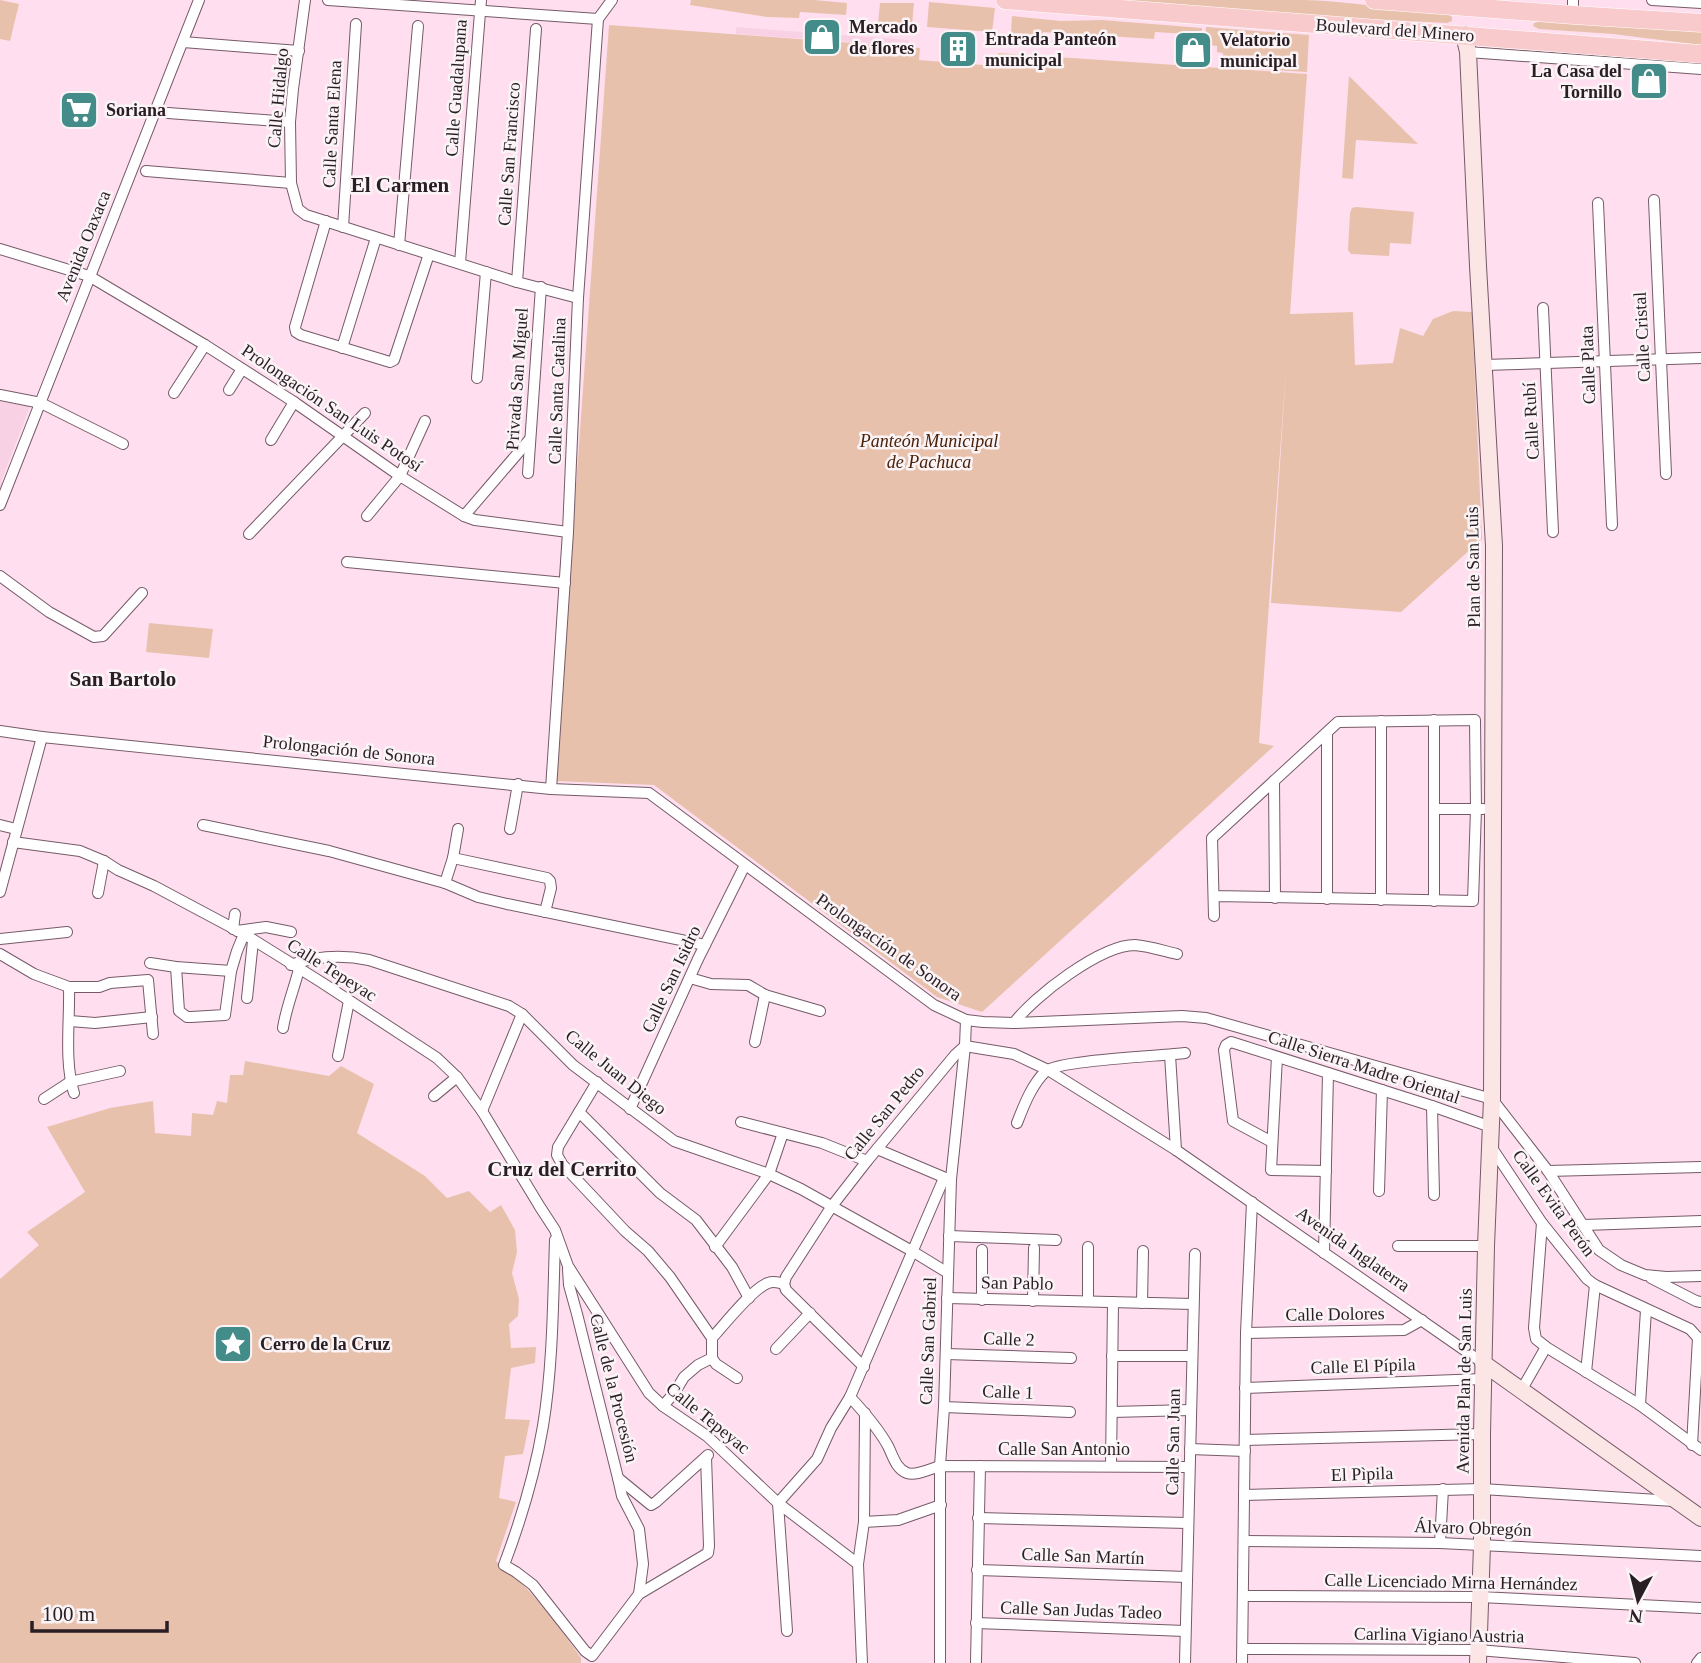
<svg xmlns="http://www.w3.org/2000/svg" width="1701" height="1663" font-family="Georgia,serif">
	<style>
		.built { fill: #f8d1e5 }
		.green { fill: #e8c1ad }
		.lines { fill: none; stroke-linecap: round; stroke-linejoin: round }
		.street-casing { stroke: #755a68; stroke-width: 12 }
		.secondary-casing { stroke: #755a68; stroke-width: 18 }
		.primary-casing { stroke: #fff; stroke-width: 19 }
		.street { stroke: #fff; stroke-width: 10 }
		.secondary { stroke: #fbe5e5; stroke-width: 16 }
		.primary { stroke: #f8cacb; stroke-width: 18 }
		.labels { text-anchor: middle; stroke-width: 5; stroke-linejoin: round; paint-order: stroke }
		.poi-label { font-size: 18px; font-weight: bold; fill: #291e23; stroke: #fbf4f7; text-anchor: start }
		.street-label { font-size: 18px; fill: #291e23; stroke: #fbf4f7 }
		.park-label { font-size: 18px; font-style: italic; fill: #4a2109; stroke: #fbf4f7 }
		.quarter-label { font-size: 21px; font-weight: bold; fill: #291e23; stroke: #fbf4f7 }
	</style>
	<rect width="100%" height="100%" fill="#ffdfef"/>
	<g class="built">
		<polygon points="736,27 909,40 908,46 736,34"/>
		<polygon points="0,401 30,406 1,482 8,485 0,504"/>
	</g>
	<g class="green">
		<polygon points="0,0 19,4 10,41 0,39"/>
		<polygon points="691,0 814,0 847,3 846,15 800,12 799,18 767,17 690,5"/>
		<path d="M1095 0C1165 0 1234 0 1304 0 1352 1 1399 11 1448 14L1452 17V21L1447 23 1288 15Z"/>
		<polygon points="929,2 995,8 992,32 927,27"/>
		<polygon points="880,3 914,3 912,26 878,24"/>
		<polygon points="1012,16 1061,21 1102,20 1202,28 1201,35 1155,32 1154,39 1043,32 1042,35 1011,33"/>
		<polygon points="1541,21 1701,29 1701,45 1613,34 1539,29 1533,26 1534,23"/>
		<polygon points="609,25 920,48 919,60 996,66 998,53 1307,74 1290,314 1353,312 1355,365 1393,363 1400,328 1423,336 1433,319 1453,311 1472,312 1482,539 1401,612 1271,603 1286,370 1259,743 1274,746 982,1012 937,997 654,785 555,781"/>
		<polygon points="1206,27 1309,35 1307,72 1222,67 1223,53 1217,52 1217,46 1210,45 1210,39 1205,38"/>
		<polygon points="1349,76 1418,144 1356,140 1353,179 1342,178"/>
		<polygon points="1356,207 1414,212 1411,244 1390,243 1389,256 1351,254 1348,250 1350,213 1352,208"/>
		<polygon points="149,623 213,629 209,658 146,652"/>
		<path d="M245 1061 329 1076 341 1066 374 1084 357 1133 425 1176 447 1198 469 1191 490 1212 501 1205 515 1230 517 1252 512 1273 519 1299 518 1316 509 1324 511 1348 536 1347 535 1363 511 1368 505 1419 530 1420 523 1454 505 1456 499 1498 516 1502 496 1561C531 1588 556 1622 581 1658V1663H0V1279L39 1245 27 1232 85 1192 47 1127 110 1108 153 1101 155 1133 191 1136 192 1113 213 1115 217 1101 227 1103 230 1075H243Z"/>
	</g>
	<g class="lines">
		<g class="street-casing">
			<g id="street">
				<polyline points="305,0 293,89 290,122 291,183 298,209 306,215 517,282 578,298"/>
				<polyline points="328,0 598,19"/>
				<polyline points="1652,0 1701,3"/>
				<polyline points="1573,15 1573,0"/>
				<polyline points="183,42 299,51"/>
				<polyline points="1468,52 1701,69"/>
				<polyline points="168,113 290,122"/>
				<polyline points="146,171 291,183"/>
				<polyline points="1654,200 1666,474"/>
				<polyline points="1598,203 1612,525"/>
				<polyline points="326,221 295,327 296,332 301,335 390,362 394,360 429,254"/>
				<polyline points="343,227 356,24"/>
				<polyline points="399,245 418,26"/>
				<polyline points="0,249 89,276 205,345 294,402 400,476 464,516 475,520 568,532"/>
				<polyline points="460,263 481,0"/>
				<polyline points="517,282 536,29"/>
				<polyline points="1543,308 1553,532"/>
				<polyline points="342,348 376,238"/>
				<polyline points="1484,365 1701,358"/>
				<polyline points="477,378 486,272"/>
				<polyline points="229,390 242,369"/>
				<polyline points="174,393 205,345"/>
				<polyline points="0,395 41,403 123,444"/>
				<polyline points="271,440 294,402"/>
				<polyline points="528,473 541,287"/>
				<polyline points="0,505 199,0"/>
				<polyline points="367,516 400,476 425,421"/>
				<polyline points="464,516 530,439"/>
				<polyline points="249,534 365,413"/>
				<polyline points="347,562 565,583"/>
				<polyline points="0,576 49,612 94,637 103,636 142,593"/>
				<polyline points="1434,720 1434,901"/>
				<polyline points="1381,721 1381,900"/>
				<polyline points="0,731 42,737 551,789 649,793 934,1005 966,1020 983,1022 1014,1023 1182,1016 1206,1018 1492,1099 1548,1171 1599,1250 1621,1265 1645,1275 1666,1277 1701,1276"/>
				<polyline points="1327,733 1327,899"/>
				<polyline points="1274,781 1275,898"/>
				<polyline points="551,789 568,532 578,298 598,19 612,0"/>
				<polyline points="1434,809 1483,809"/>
				<polyline points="0,825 16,829"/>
				<polyline points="203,825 329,851 445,883 478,897 507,904 705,945"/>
				<polyline points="510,829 518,784"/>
				<polyline points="13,842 80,851 104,861 118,870 154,886 244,934 321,982 437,1058 457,1077 482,1111 540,1207 555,1230 568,1266 649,1393 663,1406 707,1436 778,1503 858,1564"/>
				<polyline points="453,858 547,878 550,881 551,888 545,912"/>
				<polyline points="445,883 453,858 458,829"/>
				<polyline points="0,892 42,737"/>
				<polyline points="98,893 104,861"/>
				<polyline points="1214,896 1473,901 1476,809 1475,720 1338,722 1212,838 1214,916"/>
				<polyline points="233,929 235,914"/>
				<polyline points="237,931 266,927 291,932"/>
				<polyline points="0,939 67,932"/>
				<polyline points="0,954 34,974 69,987 99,987 110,983 148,980 153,1034"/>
				<polyline points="150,963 176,967 231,971"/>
				<path d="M291 965C316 956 344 955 369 960L509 1006 522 1014 573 1065 674 1141 769 1174 801 1189 912 1251 948 1273"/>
				<polyline points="176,967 179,1011 187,1017 191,1017 225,1015 231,971 237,951 244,934"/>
				<polyline points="690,978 711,984 748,985 765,995 820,1011"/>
				<path d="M69 987C70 1020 64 1062 74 1093"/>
				<polyline points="247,998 253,941"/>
				<polyline points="70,1021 95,1023 152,1017"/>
				<path d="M1014 1023C1034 996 1101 945 1135 945 1148 946 1164 951 1177 954"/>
				<path d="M283 1028C286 1008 294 989 299 969"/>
				<polyline points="755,1042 765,995"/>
				<polyline points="1170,1055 1176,1150"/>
				<polyline points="338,1056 349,1001"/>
				<polyline points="1277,1057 1271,1170 1326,1171"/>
				<polyline points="597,1082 558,1147 557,1155 562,1164 625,1231 648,1251 670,1277 712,1338"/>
				<polyline points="434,1096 457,1077"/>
				<polyline points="44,1099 70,1082 120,1071"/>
				<polyline points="1432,1106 1434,1195"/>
				<polyline points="630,1109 698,959 745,865"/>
				<polyline points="482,1111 522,1014"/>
				<polyline points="579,1112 660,1193 696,1220 732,1267 749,1298"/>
				<polyline points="741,1122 822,1143 867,1161"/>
				<path d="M1017 1123C1024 1105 1032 1084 1046 1071 1059 1060 1161 1056 1185 1053"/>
				<polyline points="1272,1142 1233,1121 1224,1050 1226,1045 1231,1042 1432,1106 1491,1127"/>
				<polyline points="1490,1145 1542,1223 1587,1279 1595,1285 1690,1329 1698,1338 1701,1338"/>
				<polyline points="877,1149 948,1179"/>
				<polyline points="1548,1171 1701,1167"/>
				<polyline points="1379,1191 1382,1090"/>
				<polyline points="1542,1223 1534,1328 1536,1339 1546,1347 1640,1405 1701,1450"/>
				<polyline points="1584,1225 1701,1221"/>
				<polyline points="949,1236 1056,1240"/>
				<path d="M555 1240C553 1301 553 1365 543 1426 535 1473 521 1520 504 1565L516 1572 533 1585 585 1651 592 1656 639 1594 708 1553 709 1546 706 1457"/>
				<polyline points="1398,1246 1486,1246"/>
				<polyline points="715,1247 769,1174 783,1133"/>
				<polyline points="982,1250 982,1300"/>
				<polyline points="1324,1253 1328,1073"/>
				<polyline points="568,1269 569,1285 577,1314 618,1478 651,1505 656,1502 708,1455"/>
				<polyline points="1651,1278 1696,1301 1701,1302"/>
				<polyline points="784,1284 786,1277 832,1206 867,1161 955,1055 965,1046 1014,1054 1048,1070 1176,1150 1483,1363"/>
				<polyline points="784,1284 786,1290 864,1367"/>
				<polyline points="947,1298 1193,1304"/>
				<polyline points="1033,1301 1034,1248"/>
				<polyline points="1088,1301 1088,1247"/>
				<polyline points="1142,1303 1143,1251"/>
				<polyline points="1246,1333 1404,1330 1422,1320"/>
				<polyline points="776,1349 810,1313"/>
				<polyline points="946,1354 1071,1358"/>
				<polyline points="1112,1356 1192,1356"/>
				<path d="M712 1358V1338C724 1325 753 1288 768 1283 773 1281 778 1282 784 1284"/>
				<polyline points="712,1358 716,1364 737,1378"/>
				<polyline points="1586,1372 1595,1285"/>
				<polyline points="1245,1388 1483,1379"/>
				<polyline points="1522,1389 1546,1347"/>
				<path d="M850 1397C864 1412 878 1428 888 1446 893 1456 896 1469 907 1473 916 1476 930 1469 940 1466L1189 1467"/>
				<polyline points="1640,1405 1646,1310"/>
				<polyline points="663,1406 675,1392 684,1377 698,1365 712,1358"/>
				<polyline points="944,1407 1070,1412"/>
				<polyline points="1112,1412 1191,1410"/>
				<polyline points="1245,1440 1482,1434"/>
				<polyline points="1692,1445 1698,1338"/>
				<polyline points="1190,1449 1245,1451"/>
				<polyline points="1111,1466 1113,1302"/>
				<polyline points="618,1478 622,1496 639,1529 643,1564 639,1594"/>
				<polyline points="1244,1495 1482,1489 1674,1501"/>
				<polyline points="978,1518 1188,1523"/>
				<polyline points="864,1522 898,1520 941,1505"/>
				<polyline points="1244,1541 1440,1543 1701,1556"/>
				<polyline points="1440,1543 1443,1489"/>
				<polyline points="977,1570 1187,1577"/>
				<polyline points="1243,1596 1480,1597 1701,1608"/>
				<polyline points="976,1623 1185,1631"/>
				<polyline points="787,1631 778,1503 817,1459 831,1428 850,1397 944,1178"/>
				<polyline points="1243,1649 1478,1650 1635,1663"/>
				<polyline points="976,1662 980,1466"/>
				<polyline points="862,1663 858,1564 864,1522 865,1413"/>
				<polyline points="940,1663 940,1466 944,1407 951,1179 965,1046 966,1020"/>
				<polyline points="1185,1663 1195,1254"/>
				<polyline points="1242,1663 1246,1333 1252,1202"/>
				<polyline points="1697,1663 1701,1658"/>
			</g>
		</g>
		<g class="secondary-casing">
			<g id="secondary">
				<polyline points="1464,35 1468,52 1478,266 1494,546 1492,1099 1486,1246 1482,1434 1482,1545 1478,1663"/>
				<polyline points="1483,1363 1701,1518"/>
			</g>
		</g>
		<g class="primary-casing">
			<g id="primary">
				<polyline points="1005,0 1701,54"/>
				<polyline points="1374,0 1573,15 1701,23"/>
			</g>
		</g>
		<use href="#street" class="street"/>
		<use href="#secondary" class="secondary"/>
		<use href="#primary" class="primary"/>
	</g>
	<defs>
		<g id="shop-square" transform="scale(2.0125)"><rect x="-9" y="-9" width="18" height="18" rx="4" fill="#448c89" stroke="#fbf4f7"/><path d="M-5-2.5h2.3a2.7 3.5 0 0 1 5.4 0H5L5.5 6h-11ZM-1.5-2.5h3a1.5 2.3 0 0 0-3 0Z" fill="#fff"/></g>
		<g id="building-square" transform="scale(2.0125)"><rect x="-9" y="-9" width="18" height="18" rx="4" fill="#448c89" stroke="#fbf4f7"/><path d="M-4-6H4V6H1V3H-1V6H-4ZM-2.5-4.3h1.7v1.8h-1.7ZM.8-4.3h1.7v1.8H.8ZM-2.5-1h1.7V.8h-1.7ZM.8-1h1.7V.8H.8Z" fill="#fff"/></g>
		<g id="supermarket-square" transform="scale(2.0125)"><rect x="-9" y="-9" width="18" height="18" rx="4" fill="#448c89" stroke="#fbf4f7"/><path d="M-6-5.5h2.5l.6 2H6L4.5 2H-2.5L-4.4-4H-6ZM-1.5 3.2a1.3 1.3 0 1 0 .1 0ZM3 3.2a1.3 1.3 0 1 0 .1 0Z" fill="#fff"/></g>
		<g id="sight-square" transform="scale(2.0125)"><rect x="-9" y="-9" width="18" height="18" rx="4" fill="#448c89" stroke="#fbf4f7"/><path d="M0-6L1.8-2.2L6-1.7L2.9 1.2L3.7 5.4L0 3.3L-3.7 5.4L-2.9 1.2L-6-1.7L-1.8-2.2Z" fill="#fff"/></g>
	</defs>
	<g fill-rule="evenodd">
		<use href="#shop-square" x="822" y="37"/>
		<use href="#building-square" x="958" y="49"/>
		<use href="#shop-square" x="1193" y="50"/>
		<use href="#shop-square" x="1649" y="81"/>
		<use href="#supermarket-square" x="79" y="110"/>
		<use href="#sight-square" x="233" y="1344"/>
	</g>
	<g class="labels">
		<g class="poi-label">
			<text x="849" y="33">Mercado<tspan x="849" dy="21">de flores</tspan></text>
			<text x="985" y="45">Entrada Panteón<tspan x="985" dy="21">municipal</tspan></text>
			<text x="1220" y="46">Velatorio<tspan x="1220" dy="21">municipal</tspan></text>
			<text x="1622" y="77" text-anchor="end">La Casa del<tspan x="1622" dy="21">Tornillo</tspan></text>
			<text x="106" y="116">Soriana</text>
			<text x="260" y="1350">Cerro de la Cruz</text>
		</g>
		<g class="street-label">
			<text transform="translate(1395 30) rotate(4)" y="6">Boulevard del Minero</text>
			<text transform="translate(456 88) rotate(-86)" y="6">Calle Guadalupana</text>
			<text transform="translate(278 98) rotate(-85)" y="6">Calle Hidalgo</text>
			<text transform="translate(332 124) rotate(-87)" y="6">Calle Santa Elena</text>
			<text transform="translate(509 154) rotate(-86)" y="6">Calle San Francisco</text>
			<text transform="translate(83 246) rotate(-68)" y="6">Avenida Oaxaca</text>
			<text transform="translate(1642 337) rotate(-93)" y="6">Calle Cristal</text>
			<text transform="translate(1588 365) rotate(-92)" y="6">Calle Plata</text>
			<text transform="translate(517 379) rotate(-86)" y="6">Privada San Miguel</text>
			<text transform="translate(557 391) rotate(-88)" y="6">Calle Santa Catalina</text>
			<text transform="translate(332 408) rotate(34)" y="6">Prolongación San Luis Potosí</text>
			<text transform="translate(1531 421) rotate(-93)" y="6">Calle Rubí</text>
			<text transform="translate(1473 567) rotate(-91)" y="6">Plan de San Luis</text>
			<text transform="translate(349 750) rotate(6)" y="6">Prolongación de Sonora</text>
			<text transform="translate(889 947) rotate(35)" y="6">Prolongación de Sonora</text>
			<text transform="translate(332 970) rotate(32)" y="6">Calle Tepeyac</text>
			<text transform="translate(671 979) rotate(-65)" y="6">Calle San Isidro</text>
			<text transform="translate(1364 1067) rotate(18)" y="6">Calle Sierra Madre Oriental</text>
			<text transform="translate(616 1072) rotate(39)" y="6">Calle Juan Diego</text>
			<text transform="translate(884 1113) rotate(-51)" y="6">Calle San Pedro</text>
			<text transform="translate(1554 1203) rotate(54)" y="6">Calle Evita Perón</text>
			<text transform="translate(1353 1249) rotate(35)" y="6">Avenida Inglaterra</text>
			<text transform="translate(1017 1283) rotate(1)" y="6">San Pablo</text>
			<text transform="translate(1335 1314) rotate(-1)" y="6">Calle Dolores</text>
			<text transform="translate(1009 1339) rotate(2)" y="6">Calle 2</text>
			<text transform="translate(928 1341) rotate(-88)" y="6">Calle San Gabriel</text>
			<text transform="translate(1363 1366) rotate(-2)" y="6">Calle El Pípila</text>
			<text transform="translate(1464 1381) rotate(-89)" y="6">Avenida Plan de San Luis</text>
			<text transform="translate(614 1388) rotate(76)" y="6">Calle de la Procesión</text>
			<text transform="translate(1008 1392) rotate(2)" y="6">Calle 1</text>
			<text transform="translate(708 1418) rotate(39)" y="6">Calle Tepeyac</text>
			<text transform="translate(1173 1442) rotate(-89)" y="6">Calle San Juan</text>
			<text x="1064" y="1455">Calle San Antonio</text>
			<text transform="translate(1362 1474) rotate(-2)" y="6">El Pìpila</text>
			<text transform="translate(1473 1528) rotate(2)" y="6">Álvaro Obregón</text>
			<text transform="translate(1083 1556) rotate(2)" y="6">Calle San Martín</text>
			<text transform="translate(1451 1582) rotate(1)" y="6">Calle Licenciado Mirna Hernández</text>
			<text transform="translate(1081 1610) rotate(2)" y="6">Calle San Judas Tadeo</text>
			<text transform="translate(1439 1635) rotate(1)" y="6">Carlina Vigiano Austria</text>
		</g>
		<g class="park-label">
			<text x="929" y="447">Panteón Municipal<tspan x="929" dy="21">de Pachuca</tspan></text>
		</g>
		<g class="quarter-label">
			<text x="400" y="192">El Carmen</text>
			<text x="123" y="686">San Bartolo</text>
			<text x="562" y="1176">Cruz del Cerrito</text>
		</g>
	</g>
	<g transform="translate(1638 1600) rotate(187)" stroke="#fbf4f7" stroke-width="5" paint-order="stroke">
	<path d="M0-5L12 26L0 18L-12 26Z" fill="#291e23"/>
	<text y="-10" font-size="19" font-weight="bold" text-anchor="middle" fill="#291e23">N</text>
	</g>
	<path d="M32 1621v10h135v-10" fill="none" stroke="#291e23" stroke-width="3.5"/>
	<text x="42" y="1621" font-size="21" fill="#291e23" stroke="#fbf4f7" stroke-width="5" paint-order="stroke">100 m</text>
</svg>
